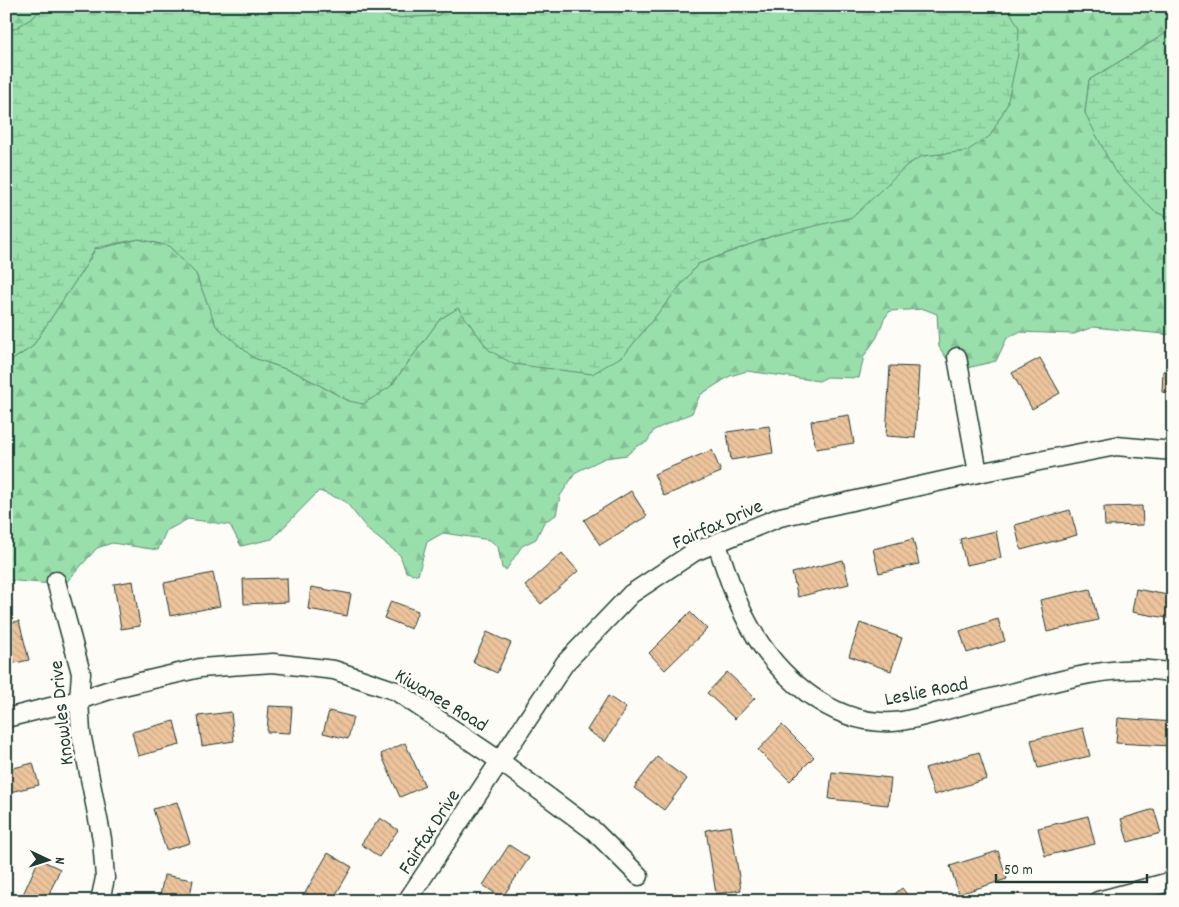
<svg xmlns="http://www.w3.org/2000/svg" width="1179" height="907" font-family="Dekko,sans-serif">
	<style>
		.forest { fill: url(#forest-firs); stroke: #5c8e70 }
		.wetland { fill: url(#wetland-marsh); stroke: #5c8e70 }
		.building { fill: url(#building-back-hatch); stroke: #1f3d34 }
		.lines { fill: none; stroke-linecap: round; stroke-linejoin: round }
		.street-casing { stroke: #1f3d34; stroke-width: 21 }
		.street { stroke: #fdfcf7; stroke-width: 18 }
		.labels { text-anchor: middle; stroke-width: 5; stroke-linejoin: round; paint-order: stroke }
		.street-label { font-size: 20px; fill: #1f3d34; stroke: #fdfcf7 }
	</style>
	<defs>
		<pattern id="forest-firs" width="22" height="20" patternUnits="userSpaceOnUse" patternTransform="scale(1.25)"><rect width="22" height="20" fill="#99dfac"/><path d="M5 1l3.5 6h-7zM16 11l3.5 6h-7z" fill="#83c095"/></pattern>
		<pattern id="wetland-marsh" width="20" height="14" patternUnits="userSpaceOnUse" patternTransform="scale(1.25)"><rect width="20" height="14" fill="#99dfac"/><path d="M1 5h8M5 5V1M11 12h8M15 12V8" fill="none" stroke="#83c095"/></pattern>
		<pattern id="building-back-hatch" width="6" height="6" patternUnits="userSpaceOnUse" patternTransform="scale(1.25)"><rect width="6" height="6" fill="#edc49c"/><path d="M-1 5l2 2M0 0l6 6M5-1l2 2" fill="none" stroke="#cba987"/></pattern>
	</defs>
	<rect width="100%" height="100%" fill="#fdfcf7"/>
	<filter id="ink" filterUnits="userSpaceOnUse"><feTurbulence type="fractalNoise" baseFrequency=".02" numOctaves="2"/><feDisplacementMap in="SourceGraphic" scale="10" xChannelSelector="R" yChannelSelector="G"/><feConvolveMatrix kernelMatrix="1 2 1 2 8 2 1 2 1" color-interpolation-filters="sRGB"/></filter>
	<g filter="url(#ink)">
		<g class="forest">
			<polygon points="6,6 43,6 34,17 6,34"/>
			<polygon points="365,6 451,6 437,16 394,18 370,11"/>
			<polygon points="1007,6 1173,6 1173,29 1089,80 1085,113 1155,212 1173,218 1173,335 1093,327 1074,334 1019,332 1007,338 996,361 955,371 939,347 937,314 924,309 890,311 884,319 877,337 864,356 859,378 827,377 819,381 747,371 730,376 700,395 692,413 654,430 647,442 637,446 627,455 605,458 576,472 560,496 556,515 544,522 536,539 522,546 506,570 502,568 498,547 490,540 443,533 427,542 418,575 406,572 400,555 369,531 345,501 319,491 272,539 241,546 230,525 188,519 166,531 158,550 112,543 97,548 64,585 6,580 6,364 32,347 86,265 96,248 97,249 139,239 169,246 196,274 217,326 254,358 297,373 349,401 390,387 440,319 458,308 489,350 624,355 698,264 772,236 907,165 922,156 967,151"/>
		</g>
		<g class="wetland">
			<polygon points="43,6 365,6 370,11 394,18 437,16 451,6 1007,6 1019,28 1018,54 1007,105 990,136 967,151 922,156 907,165 853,217 772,236 698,264 624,355 592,374 513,364 489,350 458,308 440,319 390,387 363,404 349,401 297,373 254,358 216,326 196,274 169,246 139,239 95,248 86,265 32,347 6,364 6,34 34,17"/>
			<polygon points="1173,29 1173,218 1155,212 1114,170 1085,113 1089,80"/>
		</g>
		<g class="building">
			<polygon points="1040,358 1060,393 1032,409 1012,373"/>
			<polygon points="890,366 919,367 915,438 886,436"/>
			<polygon points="1163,371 1173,371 1173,393 1162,392"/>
			<polygon points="849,415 854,443 816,449 811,421"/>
			<polygon points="769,426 773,453 731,460 727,432"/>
			<polygon points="712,450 721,472 664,496 654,474"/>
			<polygon points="631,491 647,516 600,545 584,520"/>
			<polygon points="1142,506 1143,525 1105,526 1104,507"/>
			<polygon points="1070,510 1077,535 1021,550 1015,525"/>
			<polygon points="996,531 1001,558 966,565 960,539"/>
			<polygon points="913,539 919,564 879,573 873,549"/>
			<polygon points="562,553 578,571 541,604 525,586"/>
			<polygon points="843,560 849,584 798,597 792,573"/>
			<polygon points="213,573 220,606 170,616 164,583"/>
			<polygon points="287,578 288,602 244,604 243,579"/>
			<polygon points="133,581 140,626 121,629 114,584"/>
			<polygon points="311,587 351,594 347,616 308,609"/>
			<polygon points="1090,589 1098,620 1047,632 1040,600"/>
			<polygon points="1136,589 1173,596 1173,619 1132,612"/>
			<polygon points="391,601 418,611 411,629 384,618"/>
			<polygon points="690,612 707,629 665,670 649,653"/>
			<polygon points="998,619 1005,641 967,653 960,631"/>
			<polygon points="19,621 29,660 6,665 6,624"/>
			<polygon points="860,623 902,638 891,671 849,656"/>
			<polygon points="487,632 511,643 497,673 473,662"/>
			<polygon points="727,672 755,698 735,719 707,693"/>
			<polygon points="608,696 626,708 605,742 587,730"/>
			<polygon points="269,706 292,707 290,733 267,732"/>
			<polygon points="329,711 353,717 348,739 323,733"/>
			<polygon points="231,712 234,741 202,746 198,716"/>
			<polygon points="1118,718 1173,722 1171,746 1116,743"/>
			<polygon points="174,721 180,745 138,756 132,732"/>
			<polygon points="782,725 814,757 790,781 758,750"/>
			<polygon points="1083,728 1090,756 1038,768 1031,740"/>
			<polygon points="405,743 425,786 400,797 381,754"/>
			<polygon points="979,752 987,779 934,795 925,768"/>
			<polygon points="657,757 687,779 664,810 634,788"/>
			<polygon points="33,763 39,785 6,793 6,770"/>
			<polygon points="832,772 891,778 888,805 829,799"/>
			<polygon points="177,802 190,843 166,850 153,809"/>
			<polygon points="1154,809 1161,833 1128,842 1121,819"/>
			<polygon points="1088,816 1095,844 1045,856 1038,828"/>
			<polygon points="380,818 398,830 379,857 361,844"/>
			<polygon points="731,826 741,890 716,894 706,830"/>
			<polygon points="509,845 529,858 502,898 483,885"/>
			<polygon points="998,851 1007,879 959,894 950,866"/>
			<polygon points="328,853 352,867 332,901 318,901 305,893"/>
			<polygon points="39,859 60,869 46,901 20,901"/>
			<polygon points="164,875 193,880 189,901 159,901"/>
			<polygon points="902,888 912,901 886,901"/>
		</g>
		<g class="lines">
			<g class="street-casing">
				<g id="street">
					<polyline points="957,357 978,473"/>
					<path d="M717 544C726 571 735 599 749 625 776 675 831 725 892 722 909 721 927 715 943 711 975 702 1007 694 1039 686 1082 674 1128 664 1173 673"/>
					<polyline points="56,581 81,673 79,700 81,733 102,839 105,878 100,901"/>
					<polyline points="6,718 79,700 119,687 200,668 273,663 334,670 396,691 500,761 594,831 639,876"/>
					<polyline points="407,901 565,663 631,594 694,552 780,517 978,473 1116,446 1173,451"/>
					<polyline points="1098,901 1173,881"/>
				</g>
			</g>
			<use href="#street" class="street"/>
		</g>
	</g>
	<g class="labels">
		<g class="street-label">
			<text transform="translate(717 523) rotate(-24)" y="7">Fairfax Drive</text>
			<text transform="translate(926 690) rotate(-11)" y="7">Leslie Road</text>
			<text transform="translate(442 699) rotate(31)" y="7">Kiwanee Road</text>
			<text transform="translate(60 713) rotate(-96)" y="7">Knowles Drive</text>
			<text transform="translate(428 831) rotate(-57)" y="7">Fairfax Drive</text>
		</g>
	</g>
	<rect width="1179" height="907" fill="none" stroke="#fdfcf7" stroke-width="25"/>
	<rect x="12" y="12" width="1154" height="882" fill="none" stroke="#1f3d34" stroke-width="2" filter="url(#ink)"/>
	<g transform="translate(48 860) rotate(94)" stroke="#fdfcf7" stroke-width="4" paint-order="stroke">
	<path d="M0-4L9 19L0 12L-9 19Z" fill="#1f3d34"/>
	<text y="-8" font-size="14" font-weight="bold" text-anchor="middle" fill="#1f3d34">N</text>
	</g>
	<path d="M996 874v8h151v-8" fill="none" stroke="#1f3d34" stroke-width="2.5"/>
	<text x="1004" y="874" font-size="15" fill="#1f3d34" stroke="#fdfcf7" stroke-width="4" paint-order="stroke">50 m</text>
</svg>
